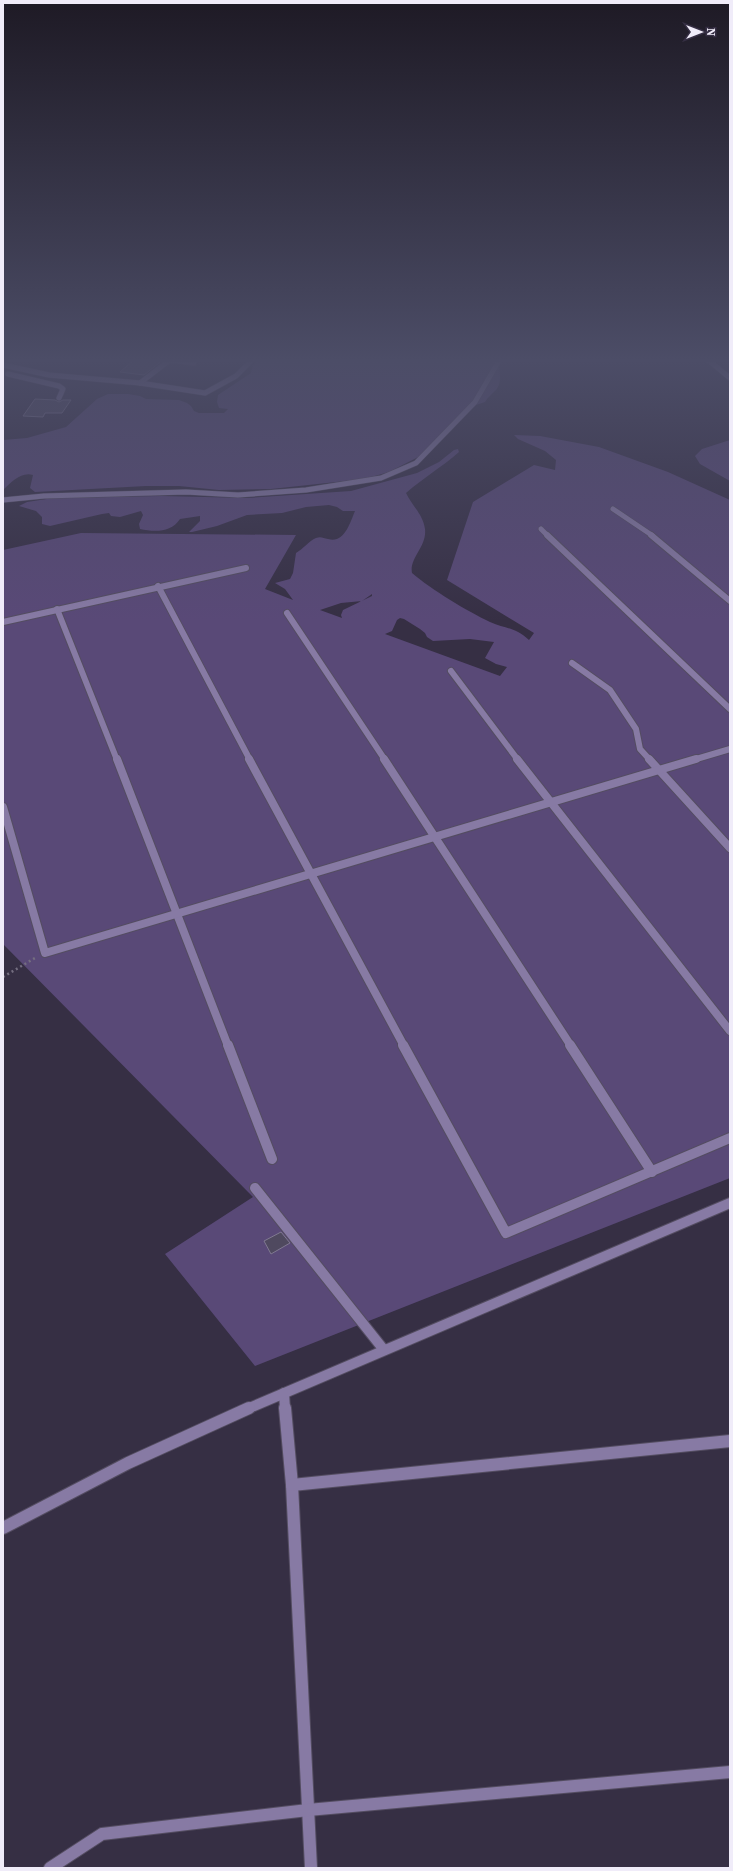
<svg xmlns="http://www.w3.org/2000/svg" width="733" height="1871" font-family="'Source Serif 4',serif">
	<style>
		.green { fill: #594977; fill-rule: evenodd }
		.building { fill: #4f495f; stroke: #807991 }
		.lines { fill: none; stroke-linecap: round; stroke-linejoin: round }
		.service-far4-casing { stroke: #544d61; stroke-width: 6 }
		.service-far3-casing { stroke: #544d61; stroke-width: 8 }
		.service-far2-casing { stroke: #544d61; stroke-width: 10 }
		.service-far1-casing { stroke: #544d61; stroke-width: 12 }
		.service-casing { stroke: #544d61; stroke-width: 14 }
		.minor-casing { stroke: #544d61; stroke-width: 6 }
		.tertiary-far1-casing { stroke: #544d61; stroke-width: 12 }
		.tertiary-casing { stroke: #544d61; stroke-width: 14 }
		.path { stroke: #746e80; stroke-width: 2.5; stroke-dasharray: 2 3; stroke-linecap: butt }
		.service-far4 { stroke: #877aa4; stroke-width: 5 }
		.service-far3 { stroke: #877aa4; stroke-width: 6 }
		.service-far2 { stroke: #877aa4; stroke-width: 8 }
		.service-far1 { stroke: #877aa4; stroke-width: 10 }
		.service { stroke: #877aa4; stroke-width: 12 }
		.minor { stroke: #877aa4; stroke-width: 5 }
		.tertiary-far1 { stroke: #877aa4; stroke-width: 10 }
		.tertiary { stroke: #877aa4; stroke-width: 12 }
	</style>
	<rect width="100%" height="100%" fill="#362f44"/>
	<g class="green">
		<path d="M262 359H498C499 369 503 382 496 390 492 394 488 397 485 402L476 405 462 416 424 454 389 472 364 479 271 489 219 490 179 486H146L35 492 30 488 33 475C22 471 11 482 3 490V440L27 438 66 427 97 399 108 394H128L140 396 146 399 179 400 187 403 191 406 194 411 199 413H224L228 409 219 408 217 402 218 395 251 373 253 365Z"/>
		<path d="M514 435 540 436 599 447 668 472 730 500V1178L255 1366 165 1254 253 1197 3 944V550L81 533 296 535 265 589 293 600 285 589 275 583 290 579 293 573 296 553C303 549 309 541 316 538 321 536 323 538 328 539 344 544 350 523 355 511H343L337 507 329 505 306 507 282 513 247 515 217 526 192 532H189L200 521V516L180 519C171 533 154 532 140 529L139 524 143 515 141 511 120 517 111 516 109 513 102 514 50 526 42 524V517L36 511 19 506 27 502 53 498 162 496 247 498 351 491 417 473 439 462 454 450 458 449 459 452C442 467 423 478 406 493 412 506 423 514 425 529 427 547 409 558 412 573 432 590 467 611 490 622 506 629 515 627 529 640L534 633 447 580 473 502 534 465 555 470 556 460 545 451 518 439ZM372 594V596L343 610 341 615 342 618 320 610 341 603 362 601ZM400 618 404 619 420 629 425 633 427 637 433 641 470 639 494 642 485 658 496 664 507 667 500 676 385 634 392 631 397 620Z"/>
		<polygon points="730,440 730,481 700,464 695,456 702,449"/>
	</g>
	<g class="building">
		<polygon points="135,359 164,359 144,375 120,372"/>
		<polygon points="35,399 55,400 59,402 63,400 71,400 62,413 45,413 43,417 23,416"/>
		<polygon points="281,1232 290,1243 271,1254 264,1241"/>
	</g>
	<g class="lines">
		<g class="service-far4-casing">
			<g id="service-far4">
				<polyline points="707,359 730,378"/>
				<polyline points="170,360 194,363"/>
				<polyline points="8,374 59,386 63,389 59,398"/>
				<polyline points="140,383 205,393 236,376 253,359"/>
				<polyline points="140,383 171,359"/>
				<polyline points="613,509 653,536"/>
				<polyline points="541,529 548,536"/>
			</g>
		</g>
		<g class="service-far3-casing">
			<g id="service-far3">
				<polyline points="547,535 730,709"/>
				<polyline points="651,535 730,601"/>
				<polyline points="158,586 250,760"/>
				<polyline points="57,609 117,760"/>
				<polyline points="287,613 385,760"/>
				<polyline points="3,622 246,568"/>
				<polyline points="572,663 610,690 636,729 640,749 650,760"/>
				<polyline points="451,671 518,760"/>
				<polyline points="693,760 730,749"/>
			</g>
		</g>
		<g class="service-far2-casing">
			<g id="service-far2">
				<polyline points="117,759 228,1046"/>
				<polyline points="249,759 404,1046"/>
				<polyline points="384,759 571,1046"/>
				<polyline points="517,759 730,1031"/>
				<polyline points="649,759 730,848"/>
				<polyline points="3,807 45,953 696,759"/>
			</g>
		</g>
		<g class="service-far1-casing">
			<g id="service-far1">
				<polyline points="228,1045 272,1159"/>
				<polyline points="403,1045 506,1233 730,1138"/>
				<polyline points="570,1045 652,1172"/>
				<polyline points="255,1188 384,1350"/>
				<polyline points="284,1393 285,1409"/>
			</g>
		</g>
		<g class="service-casing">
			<g id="service">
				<polyline points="285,1408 292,1485 311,1868"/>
				<polyline points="292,1485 730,1441"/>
				<polyline points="50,1868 102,1834 308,1810 730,1772"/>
			</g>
		</g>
		<g class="minor-casing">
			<g id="minor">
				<polyline points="3,365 49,375 140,383"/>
				<polyline points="3,500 44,496 186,492 238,495 306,490 381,478 416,463 475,402 500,359"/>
			</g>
		</g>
		<g class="tertiary-far1-casing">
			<polyline id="tertiary-far1" points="247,1409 730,1203"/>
		</g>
		<g class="tertiary-casing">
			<polyline id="tertiary" points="3,1528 128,1463 249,1408"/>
		</g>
		<polyline class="path" points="3,977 35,958"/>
		<use href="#service-far4" class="service-far4"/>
		<use href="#service-far3" class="service-far3"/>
		<use href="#service-far2" class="service-far2"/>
		<use href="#service-far1" class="service-far1"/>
		<use href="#service" class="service"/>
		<use href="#minor" class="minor"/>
		<use href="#tertiary-far1" class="tertiary-far1"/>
		<use href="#tertiary" class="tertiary"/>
	</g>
	<linearGradient id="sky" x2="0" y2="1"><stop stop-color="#1e1a25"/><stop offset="0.58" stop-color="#4c4d67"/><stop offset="1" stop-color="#4c4d67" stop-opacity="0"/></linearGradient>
	<rect width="733" height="621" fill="url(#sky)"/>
	<rect width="733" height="1871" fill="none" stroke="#f0ecf9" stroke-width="8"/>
	<g transform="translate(701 32) rotate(90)" stroke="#362f44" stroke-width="3" paint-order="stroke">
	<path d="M0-3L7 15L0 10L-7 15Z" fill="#f0ecf9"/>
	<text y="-6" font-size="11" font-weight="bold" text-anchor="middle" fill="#f0ecf9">N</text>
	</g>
</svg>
